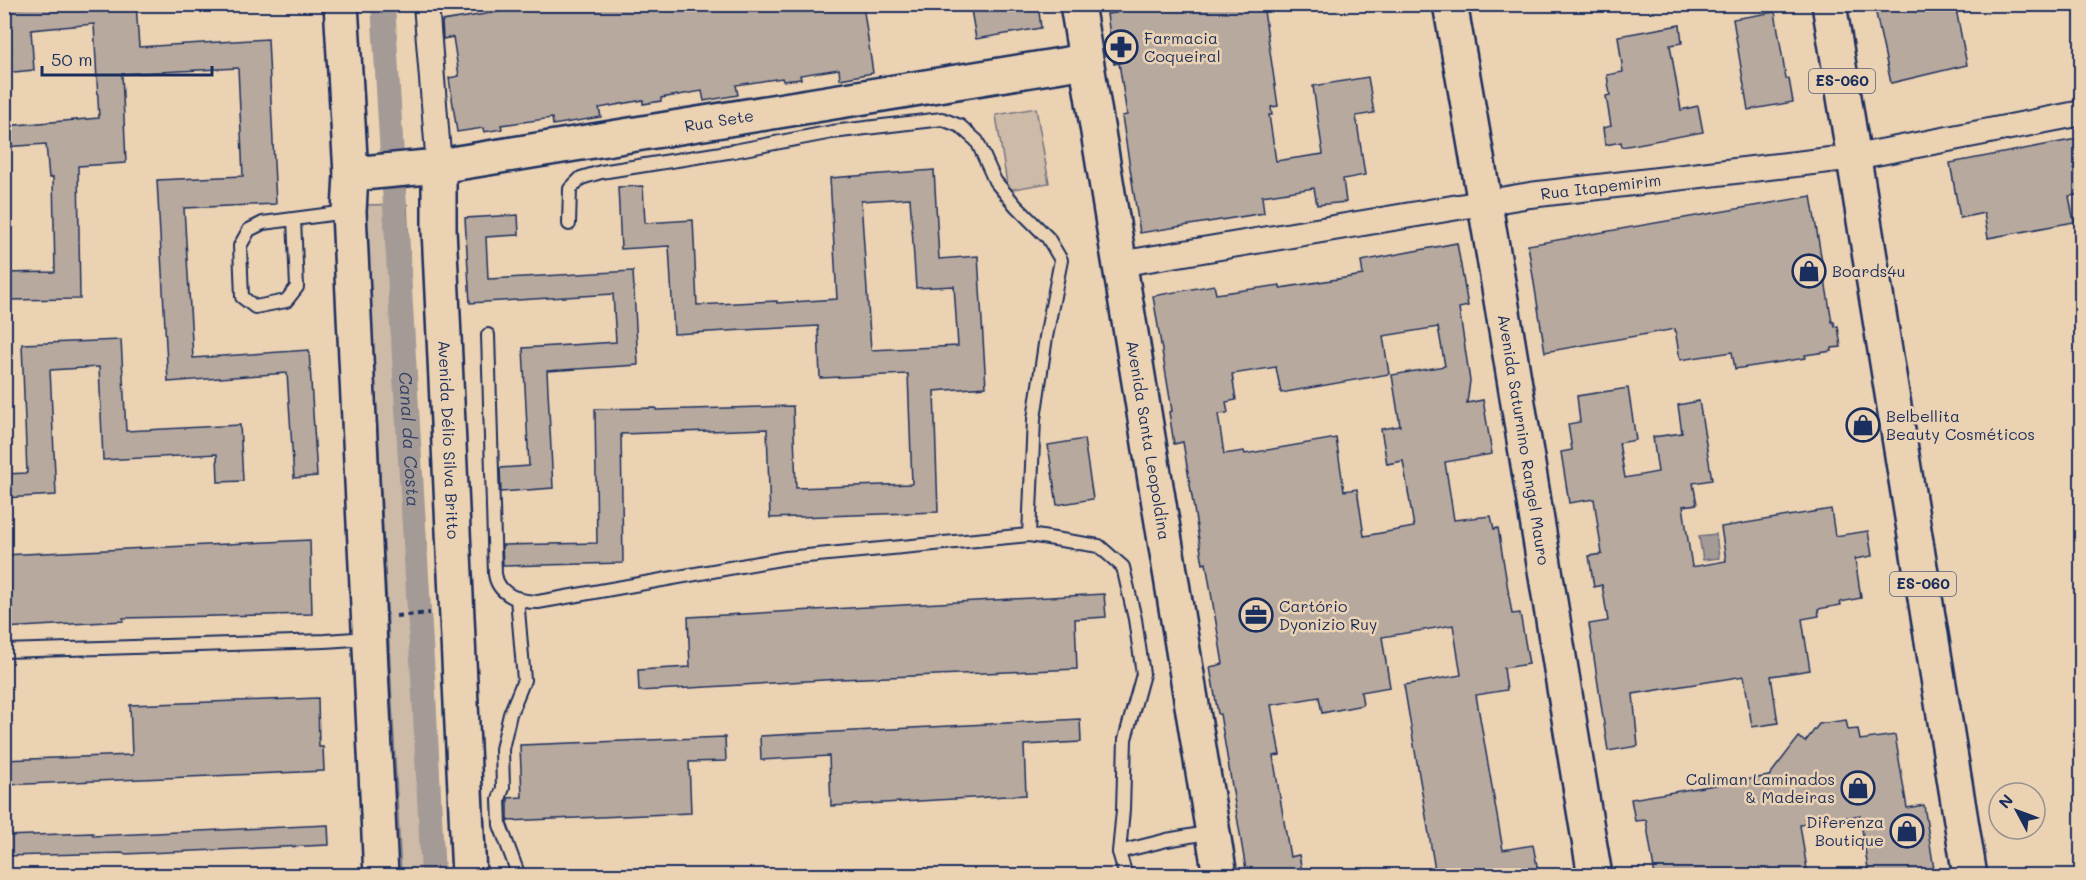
<svg xmlns="http://www.w3.org/2000/svg" width="2086" height="880" font-family="Mali,sans-serif">
	<style>
		.green { fill: #cdbaa7; stroke: #747482; stroke-width: 1.5 }
		.water { fill: #a49a96; stroke: #6d6f80; stroke-width: 1.5 }
		.lines { fill: none; stroke-linecap: round; stroke-linejoin: round }
		.canal { stroke: #a49a96; stroke-width: 24 }
		.building { fill: #b7a99e; stroke: #1b2f5e; stroke-width: 1.5; fill-rule: evenodd }
		.lane-casing { stroke: #1b2f5e; stroke-width: 16 }
		.street-casing { stroke: #1b2f5e; stroke-width: 28 }
		.secondary-casing { stroke: #1b2f5e; stroke-width: 38 }
		.primary-casing { stroke: #1b2f5e; stroke-width: 38 }
		.path { stroke: #1b2f5e; stroke-width: 4; stroke-dasharray: 6 4.5; stroke-linecap: butt }
		.lane { stroke: #ebd2b3; stroke-width: 12 }
		.street { stroke: #ebd2b3; stroke-width: 24 }
		.secondary { stroke: #ebd2b3; stroke-width: 33 }
		.primary { stroke: #ebd2b3; stroke-width: 33 }
		.labels { text-anchor: middle; stroke-width: 5; stroke-linejoin: round; paint-order: stroke }
		.shield { fill: #ebd2b3; stroke: #596078; stroke-width: 1.5 }
		.shield-label { font-size: 15px; font-weight: bold; fill: #1b2f5e }
		.poi-label { font-size: 16px; fill: #1b2f5e; stroke: #ebd2b3; text-anchor: start }
		.street-label { font-size: 16px; fill: #1b2f5e; stroke: #ebd2b3 }
		.water-label { font-size: 18px; font-style: italic; fill: #364469; stroke: #ebd2b3 }
	</style>
	<rect width="100%" height="100%" fill="#ebd2b3"/>
	<filter id="ink" filterUnits="userSpaceOnUse"><feTurbulence type="fractalNoise" baseFrequency=".0167" numOctaves="2"/><feDisplacementMap in="SourceGraphic" scale="12" xChannelSelector="R" yChannelSelector="G"/><feConvolveMatrix kernelMatrix="1 2 1 2 8 2 1 2 1" color-interpolation-filters="sRGB"/></filter>
	<g filter="url(#ink)">
		<g class="green">
			<polygon points="1036,108 1049,183 1008,190 996,115"/>
			<polygon points="407,204 436,875 401,875 366,205"/>
		</g>
		<polygon class="water" points="1716,534 1719,558 1703,560 1699,536"/>
		<g class="lines">
			<path class="canal" id="s1" d="M383 4 424 694 433 876"/>
		</g>
		<g class="building">
			<polygon points="61,4 136,4 139,47 268,39 276,204 184,208 193,358 309,350 317,476 294,478 287,373 168,382 157,180 243,176 238,68 122,74 126,163 78,166 80,299 4,300 4,273 55,272 53,177 49,178 46,144 4,147 4,126 99,118 94,24 31,30 34,70 4,73 4,50 11,50 8,9"/>
			<polygon points="548,4 554,4 555,9 586,4 830,4 830,10 863,5 873,73 840,79 839,69 800,75 801,79 783,81 782,78 736,85 738,95 704,101 702,91 661,98 661,101 643,104 643,100 599,108 601,117 553,125 552,118 501,125 502,129 484,132 483,128 457,132 449,78 459,76 453,37 443,39 442,21"/>
			<polygon points="970,4 1038,4 1041,28 976,39"/>
			<polygon points="1115,4 1263,4 1278,106 1271,107 1272,115 1269,115 1276,161 1323,154 1313,86 1368,77 1374,113 1356,116 1365,175 1343,179 1346,202 1317,205 1314,188 1262,196 1264,213 1140,233 1122,116 1127,115 1119,63 1114,64 1107,14 1116,13"/>
			<polygon points="1874,4 1955,4 1967,65 1891,83"/>
			<polygon points="1775,12 1786,79 1789,79 1793,102 1748,110 1733,19"/>
			<polygon points="1680,25 1682,43 1670,45 1681,110 1698,106 1703,132 1622,147 1621,142 1605,145 1603,128 1611,126 1606,96 1610,95 1607,75 1623,72 1618,36"/>
			<polygon points="2082,138 2082,194 2069,196 2074,222 1988,238 1984,213 1960,218 1950,163"/>
			<path d="M934 170 939 259 978 256 986 387 934 391 938 512 770 518 767 429 621 434 623 563 503 566 502 545 597 543 595 409 656 408V410L793 406 796 488 912 484 908 374 820 378 818 326 674 334 669 246 621 249 618 187 643 186 645 223 693 220 697 305 777 301V303L837 299 830 178ZM910 198 916 288 954 286 958 346 871 350 861 201Z"/>
			<polygon points="1811,196 1832,322 1834,322 1835,327 1838,326 1841,347 1832,348 1832,351 1805,355 1806,358 1735,369 1732,352 1680,360 1675,329 1545,352 1528,245"/>
			<polygon points="518,215 519,235 486,237 488,279 633,271 638,365 547,371 553,488 501,492 500,468 529,466 523,348 616,342 613,294 470,303 465,218"/>
			<path d="M1457 243 1468 306 1459 308 1470 381 1467 403 1483 400 1492 454 1445 462 1454 520 1491 516 1494 529 1498 528 1512 614 1520 613 1529 664 1504 668 1507 690 1476 695 1503 850 1533 845 1539 876H1436L1404 685 1461 675 1453 625 1382 637 1390 687 1361 692 1363 705 1322 713 1319 697 1271 705 1280 755 1273 756 1290 857 1299 855 1303 876H1247L1220 714H1218L1210 667 1223 664 1206 563 1203 564 1183 442 1174 444 1169 412 1172 411 1153 296 1214 285 1216 294 1280 285V288L1363 275 1361 261ZM1438 327 1445 366 1392 375 1400 426 1381 429 1387 464 1403 461 1414 527 1364 536 1357 489 1344 491 1336 438 1245 454 1244 451 1224 454 1218 414 1228 413 1226 402 1236 400 1232 374 1276 367 1281 393 1389 374 1383 336Z"/>
			<polygon points="121,340 126,431 240,425 243,481 218,482 217,454 103,460 99,367 50,370 56,495 4,498 4,474 27,473 22,344"/>
			<polygon points="1628,388 1636,440 1619,443 1625,478 1658,472 1653,437 1682,433 1678,405 1699,401 1712,480 1693,483 1697,504 1683,506 1692,567 1726,561 1721,527 1831,509 1835,536 1868,531 1872,556 1855,559 1861,598 1840,602 1841,605 1818,609 1819,616 1802,619 1810,670 1771,676 1778,723 1752,727 1744,676 1633,694 1638,746 1608,751 1589,624 1608,621 1602,585 1594,587 1589,556 1602,554 1594,499 1569,503 1561,452 1572,450 1568,424 1580,422 1577,396"/>
			<polygon points="1084,439 1093,499 1057,505 1048,445"/>
			<polygon points="310,540 312,614 123,618 123,621 4,628 4,555"/>
			<polygon points="1104,594 1106,617 1075,619 1077,669 841,679 639,691 638,670 690,667 688,617"/>
			<polygon points="318,698 319,747 323,747 324,771 4,785 4,760 132,755 130,705"/>
			<polygon points="1080,719 1081,742 1024,745 1026,795 831,806 829,756 761,760 760,736"/>
			<polygon points="1846,720 1848,730 1858,729 1860,740 1895,735 1907,808 1924,805 1935,876 1869,876 1860,815 1800,825 1808,876 1655,876 1646,820 1635,821 1631,799 1769,776 1799,737 1805,742 1819,724"/>
			<polygon points="725,737 726,761 689,762 691,813 508,821 508,798 522,797 520,745"/>
			<polygon points="328,825 329,845 124,854 124,853 4,856 4,836 93,833 93,836"/>
		</g>
		<g class="lines">
			<g class="lane-casing">
				<g id="lane">
					<polyline points="294,219 297,287 286,301 255,307 242,297 240,246 249,230 263,223 347,212"/>
					<polyline points="569,224 570,189 581,178 601,172 734,151 832,132 942,119 960,126 977,141 995,181 1016,206 1048,238 1061,260 1046,337 1034,419 1029,535"/>
					<path d="M488 335 495 574C498 595 520 602 538 602L786 558 1029 535 1099 546 1123 567 1135 619 1143 674 1125 739 1123 810 1119 852 1167 840 1212 832"/>
					<polyline points="517,598 524,680 510,714 502,749 503,788 499,799 500,825 519,876"/>
					<polyline points="4,651 325,641 369,638"/>
					<polyline points="1119,852 1126,876"/>
				</g>
			</g>
			<g class="street-casing">
				<g id="street">
					<polyline points="426,4 439,166"/>
					<path id="s2" d="M1119 264 1530 195 1855 157 2082 113"/>
				</g>
			</g>
			<g class="secondary-casing">
				<g id="secondary">
					<polyline points="341,4 351,174 349,212 381,876"/>
					<path id="s3" d="M1077 4 1220 876"/>
					<path id="s4" d="M439 166V229L469 876"/>
					<path id="s5" d="M351 174 439 166 1086 61"/>
				</g>
			</g>
			<g class="primary-casing">
				<g id="primary">
					<path id="s6" d="M1450 4C1503 294 1546 585 1595 876"/>
					<polyline points="1829,4 1970,876"/>
				</g>
			</g>
			<polyline class="path" points="396,616 430,613"/>
			<use href="#lane" class="lane"/>
			<use href="#street" class="street"/>
			<use href="#secondary" class="secondary"/>
			<use href="#primary" class="primary"/>
		</g>
	</g>
	<defs>
		<g id="pharmacy-ring" transform="scale(1.725)"><circle r="9.5" fill="#ebd2b3" stroke="#1b2f5e" stroke-width="1.5"/><path d="M-2-6h4v4h4v4h-4v4h-4v-4h-4v-4h4Z" fill="#1b2f5e"/></g>
		<g id="shop-ring" transform="scale(1.725)"><circle r="9.5" fill="#ebd2b3" stroke="#1b2f5e" stroke-width="1.5"/><path d="M-5-2.5h2.3a2.7 3.5 0 0 1 5.4 0H5L5.5 6h-11ZM-1.5-2.5h3a1.5 2.3 0 0 0-3 0Z" fill="#1b2f5e"/></g>
		<g id="office-ring" transform="scale(1.725)"><circle r="9.5" fill="#ebd2b3" stroke="#1b2f5e" stroke-width="1.5"/><path d="M-6-3h4V-5.5h4V-3h4V5H-6ZM-1-4.5V-3h2v-1.5ZM-6 0V1H6V0Z" fill="#1b2f5e"/></g>
	</defs>
	<g fill-rule="evenodd">
		<use href="#pharmacy-ring" x="1121" y="47"/>
		<use href="#shop-ring" x="1809" y="271"/>
		<use href="#shop-ring" x="1863" y="425"/>
		<use href="#office-ring" x="1256" y="615"/>
		<use href="#shop-ring" x="1858" y="788"/>
		<use href="#shop-ring" x="1907" y="831"/>
	</g>
	<g class="labels">
		<g class="shield">
			<rect x="1809" y="69" width="66" height="24" rx="4.5"/>
			<rect x="1890" y="572" width="66" height="24" rx="4.5"/>
		</g>
		<g class="shield-label">
			<text x="1842" y="86">ES-060</text>
			<text x="1923" y="589">ES-060</text>
		</g>
		<g class="poi-label">
			<text x="1144" y="44">Farmacia<tspan x="1144" dy="18">Coqueiral</tspan></text>
			<text x="1832" y="277">Boards4u</text>
			<text x="1886" y="422">Belbellita<tspan x="1886" dy="18">Beauty Cosméticos</tspan></text>
			<text x="1279" y="612">Cartório<tspan x="1279" dy="18">Dyonizio Ruy</tspan></text>
			<text x="1835" y="785" text-anchor="end">Caliman Laminados<tspan x="1835" dy="18">&amp; Madeiras</tspan></text>
			<text x="1884" y="828" text-anchor="end">Diferenza<tspan x="1884" dy="18">Boutique</tspan></text>
		</g>
		<g class="street-label">
			<text dy="6" stroke="none"><textPath href="#s5" startOffset="372">Rua Sete</textPath></text>
			<text dy="6" stroke="none"><textPath href="#s2" startOffset="488">Rua Itapemirim</textPath></text>
			<text dy="6" stroke="none"><textPath href="#s4" startOffset="274">Avenida Délio Silva Britto</textPath></text>
			<text dy="6" stroke="none"><textPath href="#s3" startOffset="442">Avenida Santa Leopoldina</textPath></text>
			<text dy="6" stroke="none"><textPath href="#s6" startOffset="442">Avenida Saturnino Rangel Mauro</textPath></text>
		</g>
		<g class="water-label">
			<text dy="6" stroke="none"><textPath href="#s1" startOffset="436">Canal da Costa</textPath></text>
		</g>
	</g>
	<rect width="2086" height="880" fill="none" stroke="#ebd2b3" stroke-width="24"/>
	<rect x="12" y="12" width="2062" height="856" fill="none" stroke="#1b2f5e" stroke-width="2" filter="url(#ink)"/>
	<g transform="translate(2017 811) rotate(311)"><circle r="28" fill="#ebd2b3" stroke="#989191" stroke-width="1.5"/>
	<path d="M0-4.5L10 22L0 15L-10 22Z" fill="#1b2f5e"/>
	<text y="-9" font-size="16" font-weight="bold" text-anchor="middle" fill="#1b2f5e">N</text>
	</g>
	<path d="M42 66v9h170v-9" fill="none" stroke="#1b2f5e" stroke-width="3"/>
	<text x="51" y="66" font-size="18" fill="#1b2f5e" stroke="#ebd2b3" stroke-width="4.5" paint-order="stroke">50 m</text>
</svg>
